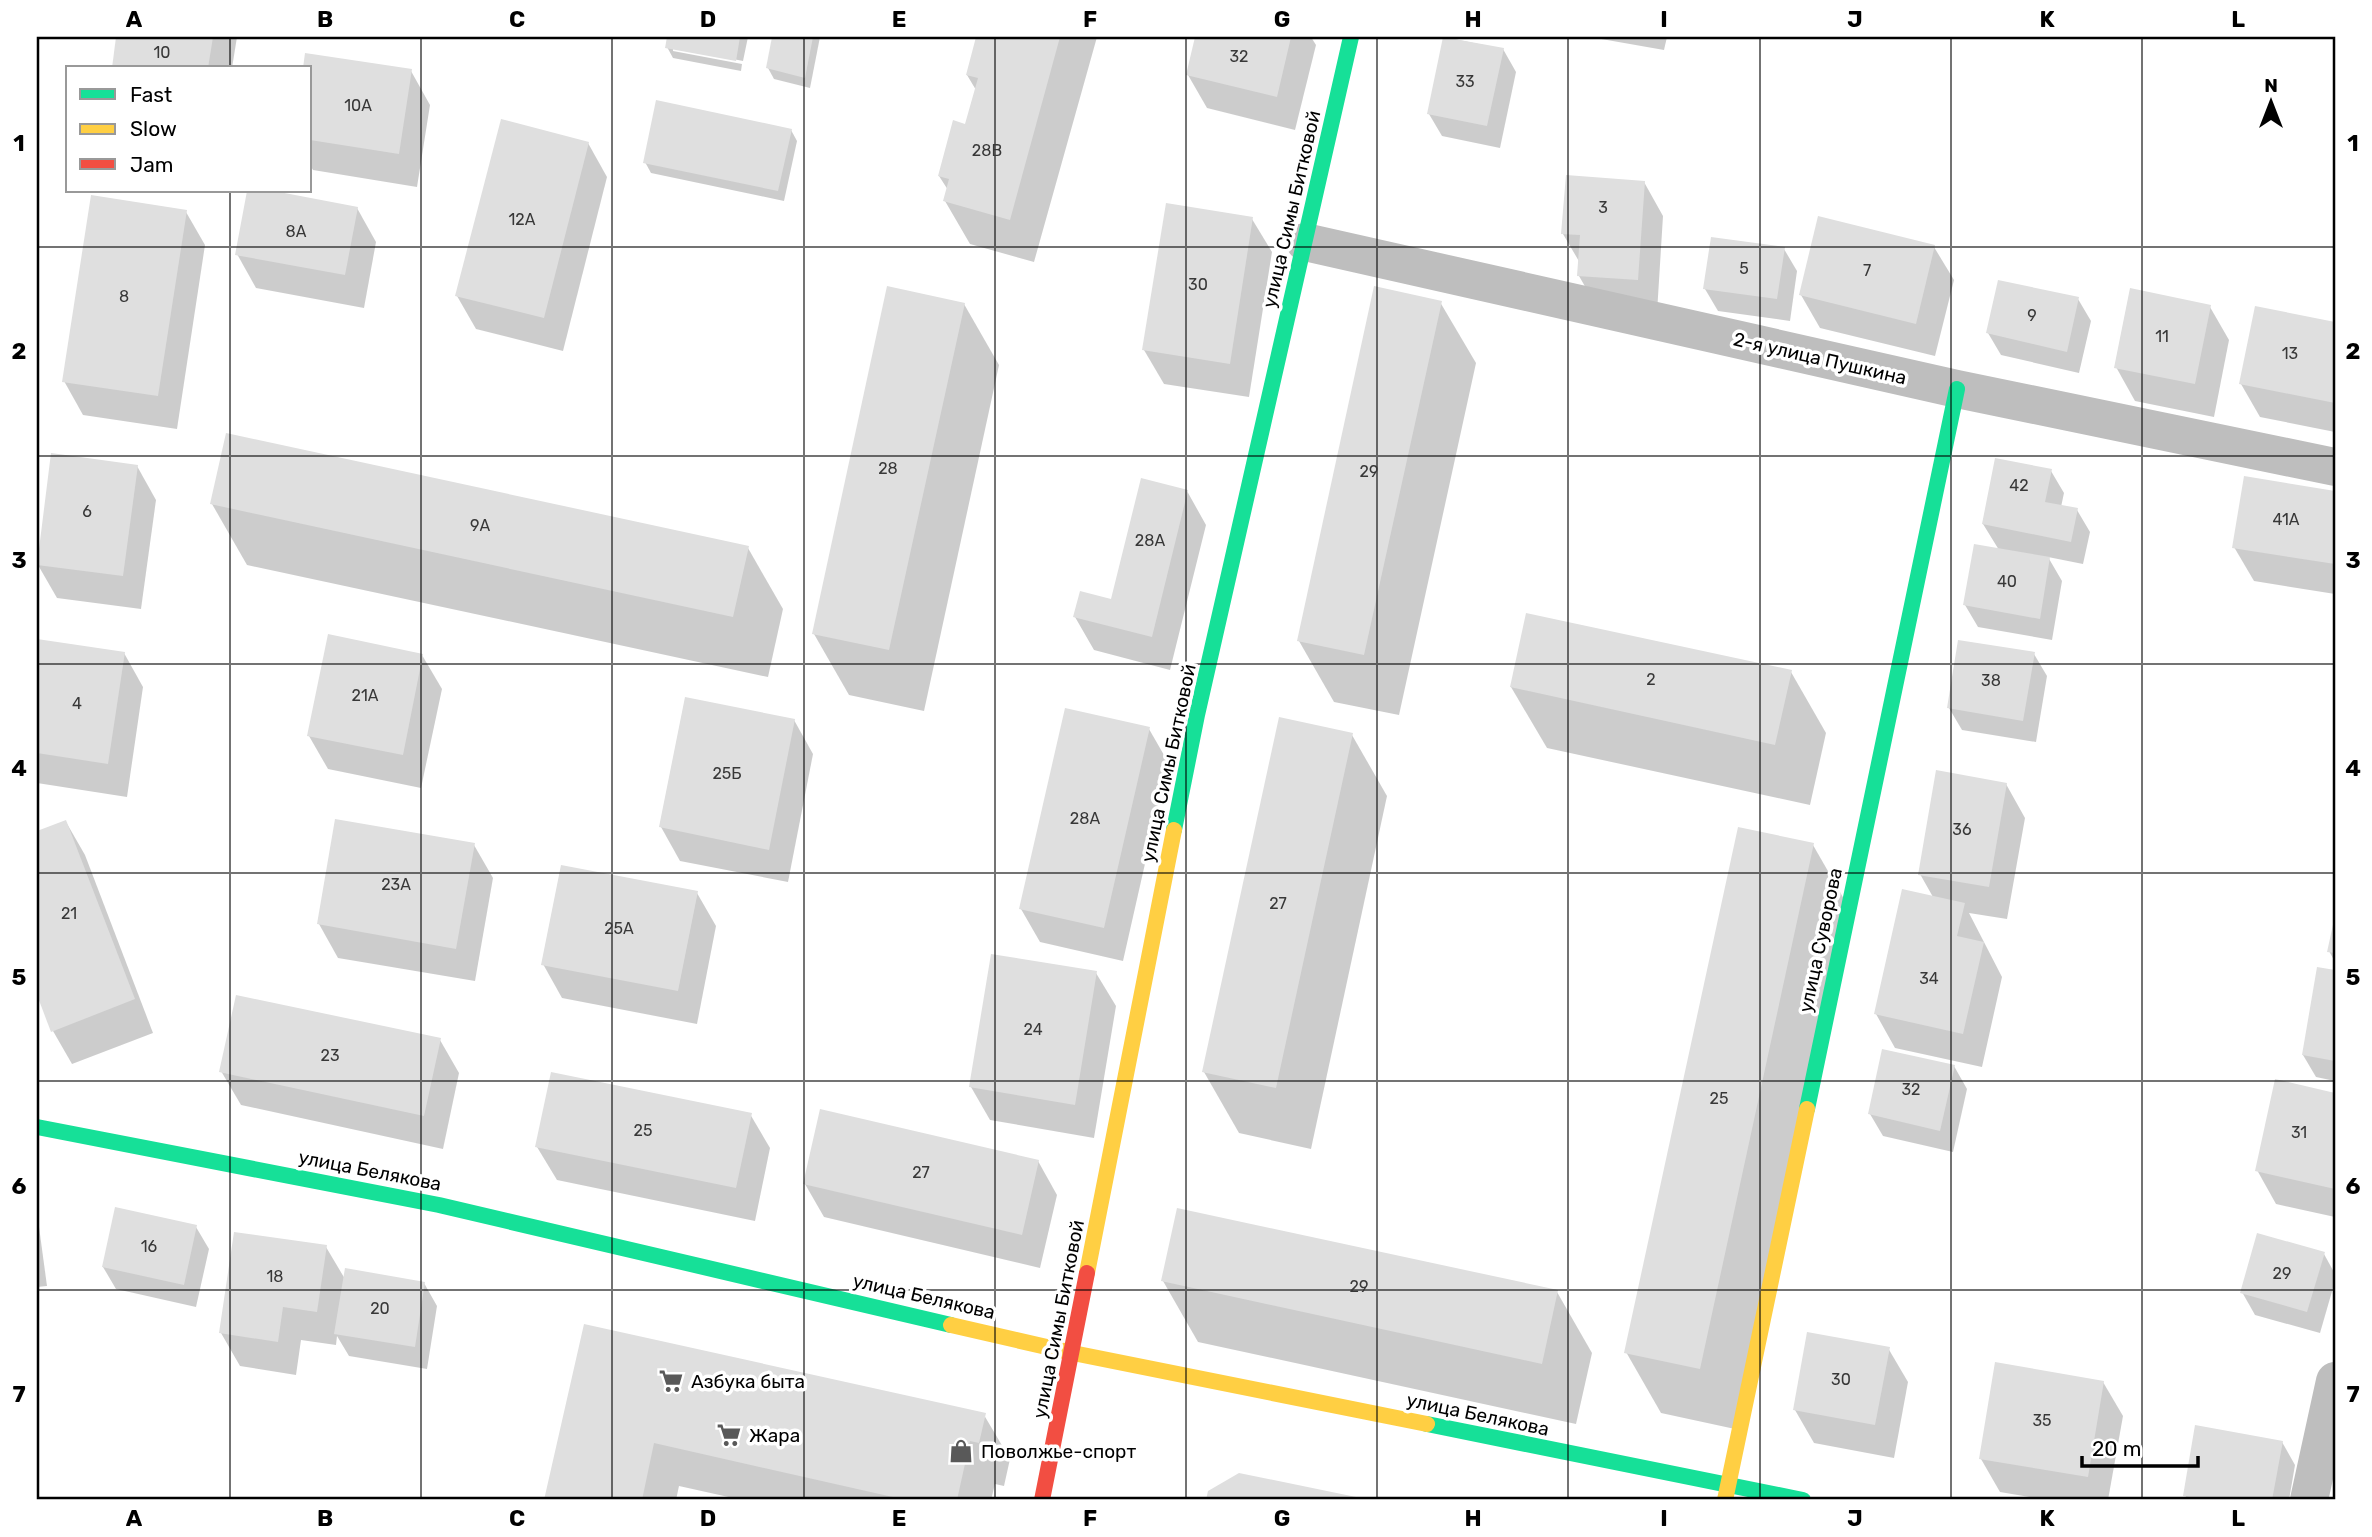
<svg xmlns="http://www.w3.org/2000/svg" width="2372" height="1537" font-family="Rubik,sans-serif">
	<style>
		.shadow { fill: #0003 }
		.building { fill: #dfdfdf }
		.lines { fill: none; stroke-linecap: round; stroke-linejoin: round }
		.street { stroke: #bebebe; stroke-width: 38 }
		.fast { stroke: #16e098; stroke-width: 16 }
		.slow { stroke: #ffcf43; stroke-width: 16 }
		.jam { stroke: #f24e42; stroke-width: 16 }
		.grid { fill: none; stroke: #000; stroke-width: 2; stroke-opacity: 0.55 }
		.labels { text-anchor: middle; stroke-width: 7; stroke-linejoin: round; paint-order: stroke }
		.number-label { font-size: 16px; fill: #383838 }
		.street-label { font-size: 19px; fill: #000; stroke: #fff }
		.poi-label { font-size: 19px; fill: #000; stroke: #fff; text-anchor: start }
		.neatline { fill: none; stroke: #000; stroke-width: 2.5 }
		.grid-label { font-size: 23px; text-anchor: middle; font-weight: bold; fill: #000 }
	</style>
	<rect width="100%" height="100%" fill="#fff"/>
	<g class="shadow">
		<polygon points="118,37 237,37 232,68 113,68"/>
		<polygon points="669,37 748,37 743,61 673,47 673,51 742,64 741,71 673,58 667,47"/>
		<polygon points="774,37 820,37 810,88 774,79 768,68"/>
		<polygon points="978,37 1097,37 1034,262 970,244 945,201 948,190 939,176 966,126 976,90 967,75"/>
		<polygon points="1197,37 1311,37 1316,45 1295,130 1207,108 1188,75"/>
		<polygon points="1444,37 1503,49 1516,72 1500,148 1442,136 1429,114"/>
		<polygon points="1590,37 1667,37 1664,50"/>
		<polygon points="306,55 411,71 430,105 417,187 313,170 310,165 310,68 304,68"/>
		<polygon points="791,130 797,141 784,201 651,173 645,162"/>
		<polygon points="588,143 607,177 563,351 476,329 457,296"/>
		<polygon points="1644,182 1663,216 1657,313 1598,309 1579,276 1580,263 1563,234"/>
		<polygon points="249,191 265,191 357,208 376,242 364,308 256,288 237,254"/>
		<polygon points="186,212 205,245 177,429 83,415 64,381"/>
		<polygon points="1252,219 1272,252 1249,397 1164,384 1144,350"/>
		<polygon points="1934,247 1954,280 1935,356 1820,328 1801,295"/>
		<polygon points="1784,249 1797,271 1790,321 1718,311 1705,289"/>
		<polygon points="2078,299 2091,321 2079,373 2001,355 1988,333"/>
		<polygon points="1440,302 1476,363 1399,715 1334,702 1299,641"/>
		<polygon points="964,304 999,365 924,711 849,695 814,634"/>
		<polygon points="2210,307 2229,340 2214,417 2135,401 2116,367"/>
		<polygon points="2256,308 2335,324 2335,432 2260,417 2241,384"/>
		<polygon points="137,466 156,500 141,609 57,598 38,565"/>
		<polygon points="2051,471 2064,493 2061,507 2077,510 2090,532 2083,564 2048,557 2062,581 2052,640 1978,627 1965,605 1999,550 1983,524"/>
		<polygon points="2245,478 2335,493 2335,594 2254,581 2234,547"/>
		<polygon points="1187,491 1206,525 1170,670 1094,650 1075,617 1112,601"/>
		<polygon points="212,504 748,548 783,609 768,677 247,565"/>
		<polygon points="37,640 124,653 143,687 127,797 37,783"/>
		<polygon points="2034,654 2047,676 2036,742 1962,730 1949,708"/>
		<polygon points="422,655 442,689 421,788 328,769 309,736"/>
		<polygon points="1791,672 1826,733 1810,805 1547,748 1511,687"/>
		<polygon points="794,720 813,754 788,882 680,861 661,827"/>
		<polygon points="1149,729 1168,762 1123,961 1040,942 1021,909"/>
		<polygon points="1352,735 1387,796 1311,1149 1239,1133 1204,1072"/>
		<polygon points="2006,784 2025,818 2007,919 1969,913 2002,977 1982,1067 1895,1048 1876,1014 1933,897 1920,874"/>
		<polygon points="66,822 85,855 153,1033 72,1064 53,1031 37,990 37,833"/>
		<polygon points="474,845 493,878 475,981 338,958 319,924"/>
		<polygon points="1813,845 1848,906 1735,1429 1661,1413 1626,1352"/>
		<polygon points="697,893 716,926 697,1024 562,998 543,964"/>
		<polygon points="2335,923 2335,962 2329,951"/>
		<polygon points="2319,969 2335,972 2335,1081 2316,1077 2303,1055"/>
		<polygon points="1096,973 1116,1006 1094,1138 990,1120 971,1087"/>
		<polygon points="440,1040 459,1073 443,1149 241,1105 221,1071"/>
		<polygon points="1954,1066 1967,1089 1953,1152 1883,1136 1870,1114"/>
		<polygon points="2277,1082 2335,1095 2335,1217 2276,1204 2257,1170"/>
		<polygon points="750,1114 770,1148 755,1221 557,1180 537,1147"/>
		<polygon points="1038,1161 1057,1195 1040,1268 824,1217 805,1184"/>
		<polygon points="37,1212 47,1286 37,1287"/>
		<polygon points="196,1227 209,1249 196,1307 116,1289 103,1267"/>
		<polygon points="326,1247 345,1279 424,1283 437,1306 427,1369 349,1356 337,1336 336,1345 301,1340 296,1375 240,1366 221,1333"/>
		<polygon points="2324,1254 2335,1274 2335,1281 2320,1333 2255,1315 2242,1292"/>
		<polygon points="1163,1281 1557,1292 1592,1353 1576,1424 1198,1342"/>
		<polygon points="585,1326 984,1415 1010,1459 1004,1486 995,1484 991,1500 742,1500 679,1486 676,1500 546,1500"/>
		<polygon points="1888,1348 1908,1382 1894,1458 1814,1443 1795,1410"/>
		<polygon points="2103,1382 2123,1416 2108,1500 2048,1500 2000,1492 1981,1459"/>
		<polygon points="2282,1442 2295,1465 2289,1500 2188,1500 2185,1495"/>
		<polygon points="1239,1475 1355,1499 1357,1500 1208,1500 1210,1492"/>
	</g>
	<g class="building">
		<polygon points="116,37 213,37 208,68 112,68"/>
		<polygon points="667,37 740,37 736,61 665,48"/>
		<polygon points="772,37 813,37 805,78 766,68"/>
		<polygon points="976,37 1060,37 1010,220 943,201 949,179 938,176 953,120 965,124 978,78 966,75"/>
		<polygon points="1195,37 1291,37 1277,97 1186,75"/>
		<polygon points="1443,37 1504,48 1487,126 1427,114"/>
		<polygon points="305,53 412,69 399,154 310,140 310,68 303,68"/>
		<polygon points="656,100 792,129 778,191 643,163"/>
		<polygon points="501,119 589,142 544,318 455,296"/>
		<polygon points="1566,175 1645,181 1638,280 1577,276 1580,235 1561,234"/>
		<polygon points="247,191 274,191 358,207 345,275 235,255"/>
		<polygon points="91,195 187,210 158,396 62,382"/>
		<polygon points="1166,203 1253,217 1230,364 1142,350"/>
		<polygon points="1818,216 1935,245 1916,324 1799,295"/>
		<polygon points="1711,237 1785,247 1777,299 1703,289"/>
		<polygon points="1998,280 2079,297 2067,352 1986,333"/>
		<polygon points="887,286 965,303 889,650 812,634"/>
		<polygon points="1374,286 1442,301 1364,655 1297,641"/>
		<polygon points="2130,288 2211,305 2195,384 2114,368"/>
		<polygon points="2255,306 2335,322 2335,403 2239,384"/>
		<polygon points="226,433 749,546 733,617 210,504"/>
		<polygon points="51,453 138,465 123,576 37,565"/>
		<polygon points="1995,458 2052,469 2045,502 2078,508 2071,542 1982,524"/>
		<polygon points="2244,476 2335,491 2335,564 2232,548"/>
		<polygon points="1141,478 1188,490 1152,637 1073,617 1080,591 1111,599"/>
		<polygon points="1974,544 2050,557 2040,619 1963,605"/>
		<polygon points="1526,613 1792,670 1775,745 1510,687"/>
		<polygon points="328,634 423,654 403,755 307,736"/>
		<polygon points="37,639 125,652 108,764 37,753"/>
		<polygon points="1958,640 2035,652 2023,721 1947,708"/>
		<polygon points="685,697 795,719 769,850 659,827"/>
		<polygon points="1065,708 1150,727 1104,928 1019,909"/>
		<polygon points="1279,717 1353,733 1276,1088 1202,1072"/>
		<polygon points="1936,770 2007,783 1989,887 1918,875"/>
		<polygon points="335,819 475,843 456,949 317,924"/>
		<polygon points="66,820 135,999 51,1032 37,995 37,831"/>
		<polygon points="1738,827 1814,843 1700,1369 1624,1353"/>
		<polygon points="561,865 698,891 678,991 541,965"/>
		<polygon points="1902,889 1965,903 1957,936 1984,942 1963,1034 1874,1014"/>
		<polygon points="2334,920 2335,920 2335,953 2327,952"/>
		<polygon points="991,954 1097,971 1075,1105 969,1087"/>
		<polygon points="2317,967 2335,970 2335,1061 2302,1055"/>
		<polygon points="236,995 441,1038 424,1116 219,1072"/>
		<polygon points="1882,1049 1955,1065 1940,1131 1868,1114"/>
		<polygon points="551,1072 752,1113 736,1188 535,1147"/>
		<polygon points="2275,1079 2335,1093 2335,1189 2255,1171"/>
		<polygon points="820,1109 1039,1160 1022,1235 803,1184"/>
		<polygon points="115,1207 197,1225 184,1285 102,1267"/>
		<polygon points="1177,1208 1558,1290 1542,1364 1161,1281"/>
		<polygon points="234,1232 327,1245 317,1312 283,1307 278,1342 219,1333"/>
		<polygon points="2257,1233 2325,1252 2307,1312 2240,1293"/>
		<polygon points="345,1268 425,1282 415,1347 334,1334"/>
		<polygon points="584,1324 986,1413 979,1443 970,1441 957,1500 906,1500 654,1443 642,1500 544,1500"/>
		<polygon points="1807,1332 1890,1347 1875,1425 1793,1410"/>
		<polygon points="1995,1362 2104,1381 2088,1477 1979,1459"/>
		<polygon points="2195,1425 2283,1441 2272,1500 2210,1500 2183,1496"/>
		<polygon points="1239,1473 1356,1497 1359,1500 1206,1500 1208,1491"/>
	</g>
	<g class="lines">
		<g class="street">
			<polyline points="1305,242 1957,389 2335,467"/>
			<polyline points="2309,1500 2335,1381"/>
		</g>
		<g class="fast">
			<polyline points="1174,830 1197,715 1351,37"/>
			<polyline points="1807,1109 1957,389"/>
			<polyline points="37,1127 439,1205 951,1325"/>
			<polyline points="1427,1424 1803,1500"/>
		</g>
		<g class="slow">
			<polyline points="1087,1273 1174,830"/>
			<polyline points="951,1325 1073,1353 1427,1424"/>
			<polyline points="1725,1500 1807,1109"/>
		</g>
		<polyline class="jam" points="1042,1500 1087,1273"/>
	</g>
	<path class="grid" d="M230 37V68M421 37V1500M612 37V1500M804 37V1500M995 37V1500M1186 37V1500M1377 37V1500M1568 37V1500M1760 37V1500M1951 37V1500M2142 37V1500M230 191V1500M37 247H2335M37 456H2335M37 664H2335M37 873H2335M37 1081H2335M37 1290H2335"/>
	<defs>
		<g id="supermarket-bare" transform="scale(1.89)"><path d="M-6-5.5h2.5l.6 2H6L4.5 2H-2.5L-4.4-4H-6ZM-1.5 3.2a1.3 1.3 0 1 0 .1 0ZM3 3.2a1.3 1.3 0 1 0 .1 0Z" fill="#595959" stroke="#fff" stroke-width="2.5" paint-order="stroke"/></g>
		<g id="shop-bare" transform="scale(1.89)"><path d="M-5-2.5h2.3a2.7 3.5 0 0 1 5.4 0H5L5.5 6h-11ZM-1.5-2.5h3a1.5 2.3 0 0 0-3 0Z" fill="#595959" stroke="#fff" stroke-width="2.5" paint-order="stroke"/></g>
	</defs>
	<g fill-rule="evenodd">
		<use href="#supermarket-bare" x="671" y="1381"/>
		<use href="#supermarket-bare" x="729" y="1435"/>
		<use href="#shop-bare" x="961" y="1451"/>
	</g>
	<g class="labels">
		<g class="number-label">
			<text x="162" y="58">10</text>
			<text x="1239" y="62">32</text>
			<text x="1465" y="87">33</text>
			<text x="358" y="111">10А</text>
			<text x="987" y="156">28В</text>
			<text x="1603" y="213">3</text>
			<text x="522" y="225">12А</text>
			<text x="296" y="237">8А</text>
			<text x="1744" y="274">5</text>
			<text x="1867" y="276">7</text>
			<text x="1198" y="290">30</text>
			<text x="124" y="302">8</text>
			<text x="2032" y="321">9</text>
			<text x="2162" y="342">11</text>
			<text x="2290" y="359">13</text>
			<text x="888" y="474">28</text>
			<text x="1369" y="477">29</text>
			<text x="2019" y="491">42</text>
			<text x="87" y="517">6</text>
			<text x="2286" y="525">41А</text>
			<text x="480" y="531">9А</text>
			<text x="1150" y="546">28А</text>
			<text x="2007" y="587">40</text>
			<text x="1651" y="685">2</text>
			<text x="1991" y="686">38</text>
			<text x="365" y="701">21А</text>
			<text x="77" y="709">4</text>
			<text x="727" y="779">25Б</text>
			<text x="1085" y="824">28А</text>
			<text x="1962" y="835">36</text>
			<text x="396" y="890">23А</text>
			<text x="1278" y="909">27</text>
			<text x="69" y="919">21</text>
			<text x="619" y="934">25А</text>
			<text x="1929" y="984">34</text>
			<text x="1033" y="1035">24</text>
			<text x="330" y="1061">23</text>
			<text x="1911" y="1095">32</text>
			<text x="1719" y="1104">25</text>
			<text x="643" y="1136">25</text>
			<text x="2299" y="1138">31</text>
			<text x="921" y="1178">27</text>
			<text x="149" y="1252">16</text>
			<text x="2282" y="1279">29</text>
			<text x="275" y="1282">18</text>
			<text x="1359" y="1292">29</text>
			<text x="380" y="1314">20</text>
			<text x="1841" y="1385">30</text>
			<text x="2042" y="1426">35</text>
		</g>
		<g class="street-label">
			<text transform="translate(1291 209) rotate(-77)" y="7">улица Симы Битковой</text>
			<text transform="translate(1820 358) rotate(13)" y="7">2-я улица Пушкина</text>
			<text transform="translate(1168 763) rotate(-78)" y="7">улица Симы Битковой</text>
			<text transform="translate(1820 940) rotate(-78)" y="7">улица Суворова</text>
			<text transform="translate(370 1170) rotate(11)" y="7">улица Белякова</text>
			<text transform="translate(924 1296) rotate(13)" y="7">улица Белякова</text>
			<text transform="translate(1058 1319) rotate(-79)" y="7">улица Симы Битковой</text>
			<text transform="translate(1478 1414) rotate(12)" y="7">улица Белякова</text>
		</g>
		<g class="poi-label">
			<text x="691" y="1388">Азбука быта</text>
			<text x="749" y="1442">Жара</text>
			<text x="981" y="1458">Поволжье-спорт</text>
		</g>
	</g>
	<rect width="2372" height="1537" fill="none" stroke="#ffffff" stroke-width="77"/>
	<rect x="66" y="66" width="245" height="126" fill="#ffffff" stroke="#999999" stroke-width="2"/>
	<rect x="80" y="89" width="35" height="10" fill="#16e098" stroke="#999999" stroke-width="2"/>
	<text x="130" y="102" font-size="21" fill="#000000">Fast</text>
	<rect x="80" y="124" width="35" height="10" fill="#ffcf43" stroke="#999999" stroke-width="2"/>
	<text x="130" y="136" font-size="21" fill="#000000">Slow</text>
	<rect x="80" y="159" width="35" height="10" fill="#f24e42" stroke="#999999" stroke-width="2"/>
	<text x="130" y="172" font-size="21" fill="#000000">Jam</text>
	<g transform="translate(2271 102)" stroke="#ffffff" stroke-width="5" paint-order="stroke">
	<path d="M0-5L12 26L0 18L-12 26Z" fill="#000000"/>
	<text y="-10" font-size="19" font-weight="bold" text-anchor="middle" fill="#000000">N</text>
	</g>
	<path d="M2082 1456v10h116v-10" fill="none" stroke="#000000" stroke-width="3.5"/>
	<text x="2092" y="1456" font-size="21" fill="#000000" stroke="#ffffff" stroke-width="5" paint-order="stroke">20 m</text>
	<rect x="38" y="38" width="2296" height="1460" class="neatline"/>
	<g class="grid-label">
		<text x="134" y="27">A</text>
		<text x="325" y="27">B</text>
		<text x="517" y="27">C</text>
		<text x="708" y="27">D</text>
		<text x="899" y="27">E</text>
		<text x="1090" y="27">F</text>
		<text x="1282" y="27">G</text>
		<text x="1473" y="27">H</text>
		<text x="1664" y="27">I</text>
		<text x="1855" y="27">J</text>
		<text x="2047" y="27">K</text>
		<text x="2238" y="27">L</text>
		<text x="19" y="151">1</text>
		<text x="2353" y="151">1</text>
		<text x="19" y="359">2</text>
		<text x="2353" y="359">2</text>
		<text x="19" y="568">3</text>
		<text x="2353" y="568">3</text>
		<text x="19" y="776">4</text>
		<text x="2353" y="776">4</text>
		<text x="19" y="985">5</text>
		<text x="2353" y="985">5</text>
		<text x="19" y="1194">6</text>
		<text x="2353" y="1194">6</text>
		<text x="19" y="1402">7</text>
		<text x="2353" y="1402">7</text>
		<text x="134" y="1526">A</text>
		<text x="325" y="1526">B</text>
		<text x="517" y="1526">C</text>
		<text x="708" y="1526">D</text>
		<text x="899" y="1526">E</text>
		<text x="1090" y="1526">F</text>
		<text x="1282" y="1526">G</text>
		<text x="1473" y="1526">H</text>
		<text x="1664" y="1526">I</text>
		<text x="1855" y="1526">J</text>
		<text x="2047" y="1526">K</text>
		<text x="2238" y="1526">L</text>
	</g>
</svg>
